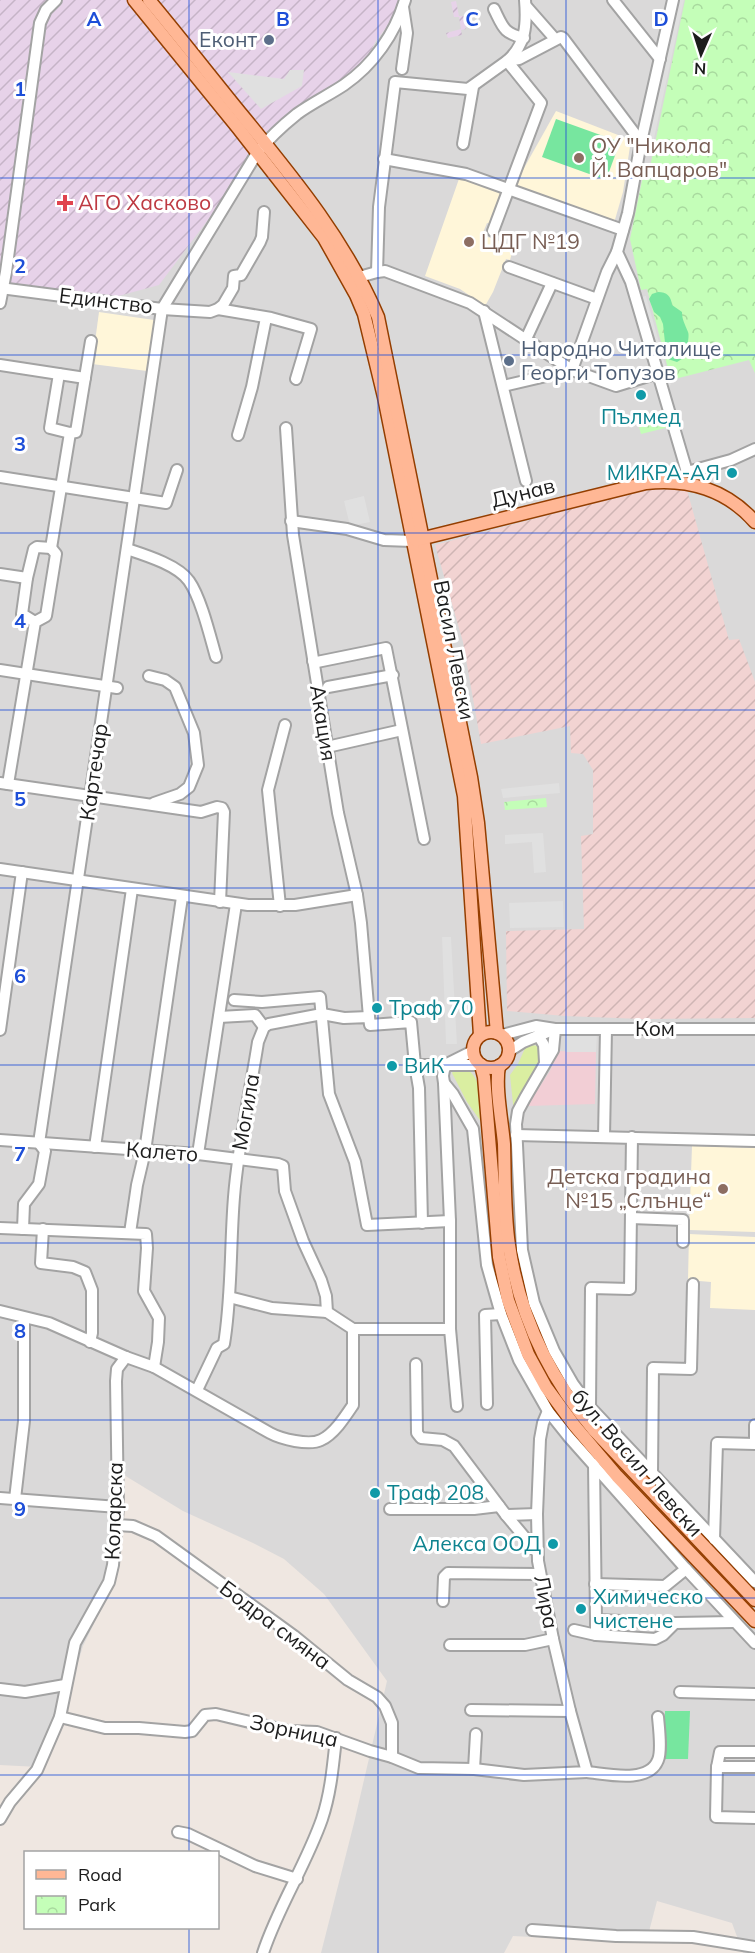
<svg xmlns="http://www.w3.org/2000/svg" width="755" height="1953" font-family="Mulish,sans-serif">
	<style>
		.residential { fill: #dad9d9 }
		.commercial { fill: #f2ced5 }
		.industrial { fill: url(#industrial-furrows) }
		.education { fill: #fff6d9 }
		.military { fill: url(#military-furrows) }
		.grass { fill: #daeea1 }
		.park { fill: url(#park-crowns) }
		.pitch { fill: #77e69f }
		.parking { fill: #e0e0e0 }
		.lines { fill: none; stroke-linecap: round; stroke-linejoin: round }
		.minor-casing { stroke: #a3a3a3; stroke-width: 14 }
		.major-casing { stroke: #943e00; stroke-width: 15 }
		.minor { stroke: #fff; stroke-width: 10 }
		.major { stroke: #ffb795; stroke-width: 12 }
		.grid { fill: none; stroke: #1d4ed8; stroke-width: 1.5; stroke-opacity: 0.55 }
		.service-dot { fill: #5c6f8a; stroke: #fff; stroke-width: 2 }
		.education-dot { fill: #8d6e63; stroke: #fff; stroke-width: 2 }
		.health-dot { fill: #e0444e; stroke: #fff; stroke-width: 2 }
		.culture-dot { fill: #0f9aa8; stroke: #fff; stroke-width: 2 }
		.labels { text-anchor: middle; stroke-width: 6; stroke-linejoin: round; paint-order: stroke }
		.service-label { font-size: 21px; fill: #4e5e75; stroke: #fff; text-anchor: end }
		.education-label { font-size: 21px; fill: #785e54; stroke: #fff; text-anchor: start }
		.health-label { font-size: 21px; fill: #be3a42; stroke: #fff; text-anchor: start }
		.street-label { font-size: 21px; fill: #1c1c1c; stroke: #fff }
		.culture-label { font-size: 21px; fill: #0d838f; stroke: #fff; text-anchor: start }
		.grid-label { font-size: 20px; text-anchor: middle; font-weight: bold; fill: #1d4ed8; stroke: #fff; stroke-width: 6; stroke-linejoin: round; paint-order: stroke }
	</style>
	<defs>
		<pattern id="industrial-furrows" width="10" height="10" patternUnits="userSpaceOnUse" patternTransform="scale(1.5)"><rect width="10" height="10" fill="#e7d2e9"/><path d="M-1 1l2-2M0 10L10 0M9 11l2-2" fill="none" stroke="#c6b4c7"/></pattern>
		<pattern id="military-furrows" width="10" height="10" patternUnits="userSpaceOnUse" patternTransform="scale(1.5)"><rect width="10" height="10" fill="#f2d3d2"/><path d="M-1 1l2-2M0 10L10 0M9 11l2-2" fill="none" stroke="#cfb5b4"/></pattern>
		<pattern id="park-crowns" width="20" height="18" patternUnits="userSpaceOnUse" patternTransform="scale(1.5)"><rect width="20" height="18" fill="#c4feb8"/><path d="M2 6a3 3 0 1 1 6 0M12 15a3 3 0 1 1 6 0" fill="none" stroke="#a8d99e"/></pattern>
	</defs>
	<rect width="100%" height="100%" fill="#efe7e1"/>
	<polygon class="residential" points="402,0 755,0 755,1953 743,1953 732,1923 657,1901 646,1943 513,1936 504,1953 321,1953 354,1823 387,1681 324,1594 284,1559 253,1543 183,1511 119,1472 114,1583 83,1646 60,1722 39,1767 0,1765 0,287 253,160 299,113 362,71 375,42 403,6"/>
	<polygon class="commercial" points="556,1051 596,1052 595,1104 527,1106 550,1071 554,1061"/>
	<g class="industrial">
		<polygon points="0,0 402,0 403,6 375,42 362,71 299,113 253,160 159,285 100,301 0,287"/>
		<polygon points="456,1 459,16 464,16 466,29 461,30 462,35 448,38 446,33 461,29 459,17 454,17 451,2"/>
	</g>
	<g class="education">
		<polygon points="556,111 631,140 623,192 614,223 516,186 519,177"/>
		<polygon points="460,176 500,192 502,194 491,224 487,223 482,235 514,246 510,260 506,259 493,292 485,306 460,289 425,276"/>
		<polygon points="99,312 154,320 147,371 92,364"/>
		<polygon points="692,1146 755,1148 755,1232 689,1230"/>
		<polygon points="689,1234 755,1237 755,1310 710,1308 711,1282 688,1280"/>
	</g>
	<polygon class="military" points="667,488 687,490 729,640 739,639 755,682 755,1018 642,1019 565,1016 507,1011 506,931 584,929 581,836 593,834 593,770 583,754 571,753 570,726 481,744 463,642 435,545 640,491"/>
	<g class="grass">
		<path d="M532 1045 538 1046C543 1068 524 1093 514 1113L510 1075 518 1064 526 1046Z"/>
		<path d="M464 1067C484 1079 480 1102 482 1123L467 1102 452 1073 454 1070Z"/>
	</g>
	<g class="park">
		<polygon points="685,0 755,0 755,373 749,360 671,380 647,289 641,290 630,239 645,166 650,167"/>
		<polygon points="667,420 669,427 641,434 639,427"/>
		<polygon points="546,798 547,807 505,810 504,802"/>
	</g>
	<g class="pitch">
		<polygon points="556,119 620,142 606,180 542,157"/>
		<path d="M658 292C667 292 671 296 672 305L682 312C682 320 685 324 688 332 690 336 686 352 685 357L677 362 668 359 666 352 663 324 660 317 654 312 649 299 652 294Z"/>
		<polygon points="665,1711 690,1711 688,1759 664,1759"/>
	</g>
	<g class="parking">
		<polygon points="673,0 684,0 650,157 641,142"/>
		<polygon points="290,70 304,70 302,86 261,109 228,72 284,79"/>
		<polygon points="646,296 671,385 662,387 636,298"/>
		<polygon points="364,496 370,522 350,526 344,501"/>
		<polygon points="559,783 560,793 503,798 501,789"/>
		<polygon points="543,833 546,872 534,873 532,842 505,844 505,835"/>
		<polygon points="563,901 564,927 510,928 509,903"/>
		<polygon points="442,937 451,937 457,1044 446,1044"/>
		<polygon points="566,1034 597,1034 596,1052 566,1052"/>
	</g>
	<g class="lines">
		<g class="minor-casing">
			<g id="minor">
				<polyline points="613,0 660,59"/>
				<polyline points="673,0 641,142 628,213 617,252 631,282 687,472 731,460 755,449"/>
				<polyline points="526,6 555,39"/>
				<path d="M494 9C503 27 503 33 524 38"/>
				<polyline points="402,69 407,33 403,7"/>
				<polyline points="463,144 473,87"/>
				<polyline points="384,159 466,174 623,230"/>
				<path d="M493 231 541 103 507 61C526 45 527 24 525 0"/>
				<polyline points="509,267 597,299"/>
				<polyline points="377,272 379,207 395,82 468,89 507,61 519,59 561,37 563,38 641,142"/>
				<polyline points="352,279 377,272 385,271 470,303 572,370 616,386 658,373"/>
				<polyline points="0,288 162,309 210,312 218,309 223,305 233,288 234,276 241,275 260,242 262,237 264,212"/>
				<polyline points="0,303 6,272 40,23 46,10 56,0"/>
				<polyline points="218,309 271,318 311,329 296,379"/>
				<polyline points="484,311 526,481"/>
				<polyline points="526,339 552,283"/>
				<polyline points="0,365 85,378"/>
				<polyline points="59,374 50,428 70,433"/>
				<polyline points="503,386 572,370 607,272 617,252"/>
				<polyline points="286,428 293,535 338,813 357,895 361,923 369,1017"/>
				<polyline points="238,435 252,387 266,318"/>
				<polyline points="0,477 166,503 177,470"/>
				<polyline points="291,521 347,529 384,540 412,541"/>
				<path d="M127 549C145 555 178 565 189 581 201 598 210 636 216 657"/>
				<polyline points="0,574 27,578"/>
				<polyline points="35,622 22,614 27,578 34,549 37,547 51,548 70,433 76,432 91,341"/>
				<polyline points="313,661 317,662 386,648 424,839"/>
				<polyline points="0,670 117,688"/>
				<polyline points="149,676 165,680 175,687 194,733 198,765 189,787 180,794 154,803"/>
				<polyline points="328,687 393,675"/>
				<polyline points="327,747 402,730"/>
				<polyline points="0,783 201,812 217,807 222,808 224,812 220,902"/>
				<polyline points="8,784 35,622 46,616 56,554 51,548"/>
				<polyline points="0,869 248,905 295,905 357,895"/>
				<polyline points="280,906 268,790 285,725"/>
				<polyline points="234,1000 262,1002 320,997 329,1094 355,1162 367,1225 450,1221"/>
				<polyline points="219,1017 255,1015 264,1027"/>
				<polyline points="555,1029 553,1050 525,1098 518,1111 516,1124 522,1250 534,1303 554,1351 573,1384 590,1407 755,1582"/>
				<polyline points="0,1030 22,872"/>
				<polyline points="502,1035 536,1026 555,1029 755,1029"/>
				<polyline points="538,1035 544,1045 545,1062"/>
				<polyline points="473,1051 447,1064 444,1070 443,1076 444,1083 453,1094 473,1129 487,1265 501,1314 519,1360 548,1411 568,1436 686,1569 755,1643"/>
				<polyline points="509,1051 523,1042 555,1029"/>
				<polyline points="444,1083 450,1221 450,1329 457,1406"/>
				<polyline points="516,1135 755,1141"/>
				<polyline points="604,1137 606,1029"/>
				<polyline points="0,1140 198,1154 278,1164 283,1166 285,1191 303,1241 321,1280 326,1296 327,1312 353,1329"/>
				<polyline points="95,1147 132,889"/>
				<polyline points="198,1154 236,904"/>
				<polyline points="631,1218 683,1220 683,1242"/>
				<polyline points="422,1223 419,1088 415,1065 481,1065"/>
				<polyline points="0,1228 146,1234 147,1248 144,1291 159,1318 158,1342 154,1367"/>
				<path d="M23 1229 24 1204 39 1184 45 1151 39 1143 162 309 257 153C269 138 282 126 297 114 312 103 329 95 344 85 373 65 395 34 405 0"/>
				<polyline points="43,1229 41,1263 73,1267 85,1272 92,1290 92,1333 90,1342"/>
				<polyline points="130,1233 137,1185 145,1151 182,897"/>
				<polyline points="229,1297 272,1308 327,1312"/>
				<path d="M0 1311 49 1323 126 1357 154 1367 270 1433C281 1439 309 1446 321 1440 334 1434 345 1417 353 1405V1329H450"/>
				<polyline points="416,1364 417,1433 421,1438 443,1440 454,1446 506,1515 537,1552"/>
				<path d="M197 1390 217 1348 224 1344C232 1296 230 1246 234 1197 238 1145 250 1094 258 1042L264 1027 269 1024 322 1014 344 1018 369 1017 370 1025 411 1022 415 1065"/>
				<polyline points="487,1404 485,1315 501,1314"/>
				<polyline points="590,1407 591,1288 630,1289 632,1137"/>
				<polyline points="594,1464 596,1620"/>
				<polyline points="652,1473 653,1368 691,1369 693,1284"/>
				<polyline points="0,1498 118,1507"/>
				<polyline points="15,1499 24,1421 24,1318"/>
				<polyline points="390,1509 474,1509 499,1506"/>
				<polyline points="506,1515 537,1514"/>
				<polyline points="117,1525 133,1526 156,1536 294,1636 348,1680 377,1697 385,1706 392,1723 392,1757"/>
				<polyline points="714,1539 717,1443 755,1444 755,1425"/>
				<polyline points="595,1584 665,1586 686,1569"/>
				<polyline points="443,1601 444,1577 448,1573 540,1574"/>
				<polyline points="574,1630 596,1635 655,1639 663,1635 675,1623"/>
				<polyline points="596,1635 596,1620 675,1623 734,1622"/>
				<polyline points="450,1645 525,1645 553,1639"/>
				<polyline points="0,1689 25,1692 65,1685"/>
				<polyline points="680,1692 755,1694"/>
				<polyline points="471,1710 570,1711"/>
				<polyline points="60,1717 105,1728 139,1728 185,1732 192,1731 205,1715 216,1714 288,1731 317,1732 370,1751 392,1757 419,1768 474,1769 524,1775 587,1772 570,1711 553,1639 538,1561 537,1514 540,1439 543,1423 548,1411"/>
				<polyline points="755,1752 720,1752 717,1767 716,1817 755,1818"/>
				<polyline points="717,1767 755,1767"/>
				<polyline points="474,1769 476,1734"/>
				<path d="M587 1772C607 1774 649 1784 658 1760 662 1751 659 1728 658 1717"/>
				<polyline points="0,1819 10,1802 37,1770 60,1717 75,1643 109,1582 113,1565 118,1507 116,1381 117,1369 126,1357"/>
				<polyline points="178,1832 188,1834 255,1866 297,1879"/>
				<polyline points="532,1930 616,1936 693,1937 755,1947"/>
				<path d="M263 1953C278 1907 306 1865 322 1819 331 1792 333 1765 336 1738"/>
			</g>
		</g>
		<g class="major-casing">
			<g id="major">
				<polyline points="134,0 238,128 324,238 356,295 364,314 384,397 464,796 480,1035"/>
				<path d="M149 0C179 36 208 73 238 110 291 175 345 239 378 317L471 777 478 823 497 1033"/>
				<path d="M416 540 646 483C688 478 727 490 755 522"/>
				<circle cx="491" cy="1050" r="18"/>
				<polyline points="481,1065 484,1077 499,1257 508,1300 528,1354 546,1387 574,1425 617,1476 755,1621"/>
				<path d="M499 1066C495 1087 502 1121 504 1144 505 1177 504 1212 509 1245 519 1314 549 1377 594 1430L755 1600"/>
			</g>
		</g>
		<use href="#minor" class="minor"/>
		<use href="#major" class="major"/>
	</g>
	<path class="grid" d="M189 0V1852M378 0V1953M566 0V1953M0 178H755M0 355H755M0 533H755M0 710H755M0 888H755M0 1065H755M0 1243H755M0 1420H755M0 1598H755M0 1775H755M189 1928V1953"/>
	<g class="service-dot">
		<circle cx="269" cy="40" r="6"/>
		<circle cx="509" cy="361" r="6"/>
	</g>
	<g class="education-dot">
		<circle cx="579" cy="158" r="6"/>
		<circle cx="469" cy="242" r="6"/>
		<circle cx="723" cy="1189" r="6"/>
	</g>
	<path class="health-dot" d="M62 194h6v6h6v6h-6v6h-6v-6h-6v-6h6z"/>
	<g class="culture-dot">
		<circle cx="641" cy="395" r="6"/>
		<circle cx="732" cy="473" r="6"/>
		<circle cx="377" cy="1008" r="6"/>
		<circle cx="392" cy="1066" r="6"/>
		<circle cx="375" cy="1493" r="6"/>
		<circle cx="553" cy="1544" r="6"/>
		<circle cx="581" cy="1609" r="6"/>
	</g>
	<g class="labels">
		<g class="service-label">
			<text x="257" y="47">Еконт</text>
			<text x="521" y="356" text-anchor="start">Народно Читалище<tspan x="521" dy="24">Георги Топузов</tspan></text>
		</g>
		<g class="education-label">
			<text x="591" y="153">ОУ "Никола<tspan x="591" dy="24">Й. Вапцаров"</tspan></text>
			<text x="481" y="249">ЦДГ №19</text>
			<text x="711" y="1184" text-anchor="end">Детска градина<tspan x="711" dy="24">№15 „Слънце“</tspan></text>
		</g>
		<g class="health-label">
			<text x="78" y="210">АГО Хасково</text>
		</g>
		<g class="street-label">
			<text transform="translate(106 301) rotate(7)" y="7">Единство</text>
			<text transform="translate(523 493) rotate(-14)" y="7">Дунав</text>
			<text transform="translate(454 650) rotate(79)" y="7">Васил Левски</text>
			<text transform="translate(323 723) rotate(81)" y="7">Акация</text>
			<text transform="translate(94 772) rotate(-82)" y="7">Картечар</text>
			<text x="655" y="1036">Ком</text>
			<text transform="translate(246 1112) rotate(-80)" y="7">Могила</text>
			<text transform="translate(162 1152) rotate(4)" y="7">Калето</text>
			<text transform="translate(637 1463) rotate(49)" y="7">бул. Васил Левски</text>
			<text transform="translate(114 1511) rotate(-88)" y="7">Коларска</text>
			<text transform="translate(546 1602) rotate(79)" y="7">Лира</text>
			<text transform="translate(275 1625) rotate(37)" y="7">Бодра смяна</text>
			<text transform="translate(294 1731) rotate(12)" y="7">Зорница</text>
		</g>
		<g class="culture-label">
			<text x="641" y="424" text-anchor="middle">Пълмед</text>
			<text x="720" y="480" text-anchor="end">МИКРА-АЯ</text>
			<text x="389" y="1015">Траф 70</text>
			<text x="404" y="1073">ВиК</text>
			<text x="387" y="1500">Траф 208</text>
			<text x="541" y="1551" text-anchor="end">Алекса ООД</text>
			<text x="593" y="1604">Химическо<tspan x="593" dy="24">чистене</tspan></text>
		</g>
	</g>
	<g class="grid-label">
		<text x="94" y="26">A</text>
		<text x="283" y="26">B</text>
		<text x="472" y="26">C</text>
		<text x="661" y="26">D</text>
		<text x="20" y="96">1</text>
		<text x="20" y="273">2</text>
		<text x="20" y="451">3</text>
		<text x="20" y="628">4</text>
		<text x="20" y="806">5</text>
		<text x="20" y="983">6</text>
		<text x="20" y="1161">7</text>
		<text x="20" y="1338">8</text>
		<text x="20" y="1516">9</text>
	</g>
	<rect x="24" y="1851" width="195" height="78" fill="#ffffff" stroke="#a4a4a4" stroke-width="1.5"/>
	<rect x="36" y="1870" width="30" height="9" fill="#ffb795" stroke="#a4a4a4" stroke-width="1.5"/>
	<text x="78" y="1881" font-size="18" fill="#1c1c1c">Road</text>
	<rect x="36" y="1896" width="30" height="18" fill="url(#park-crowns)" stroke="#a4a4a4" stroke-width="1.5"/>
	<text x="78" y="1911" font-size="18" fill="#1c1c1c">Park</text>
	<g transform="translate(701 54) rotate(183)" stroke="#ffffff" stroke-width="4.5" paint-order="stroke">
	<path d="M0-4.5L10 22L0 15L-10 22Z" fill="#1c1c1c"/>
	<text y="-9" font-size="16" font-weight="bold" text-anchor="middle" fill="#1c1c1c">N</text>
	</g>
</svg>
